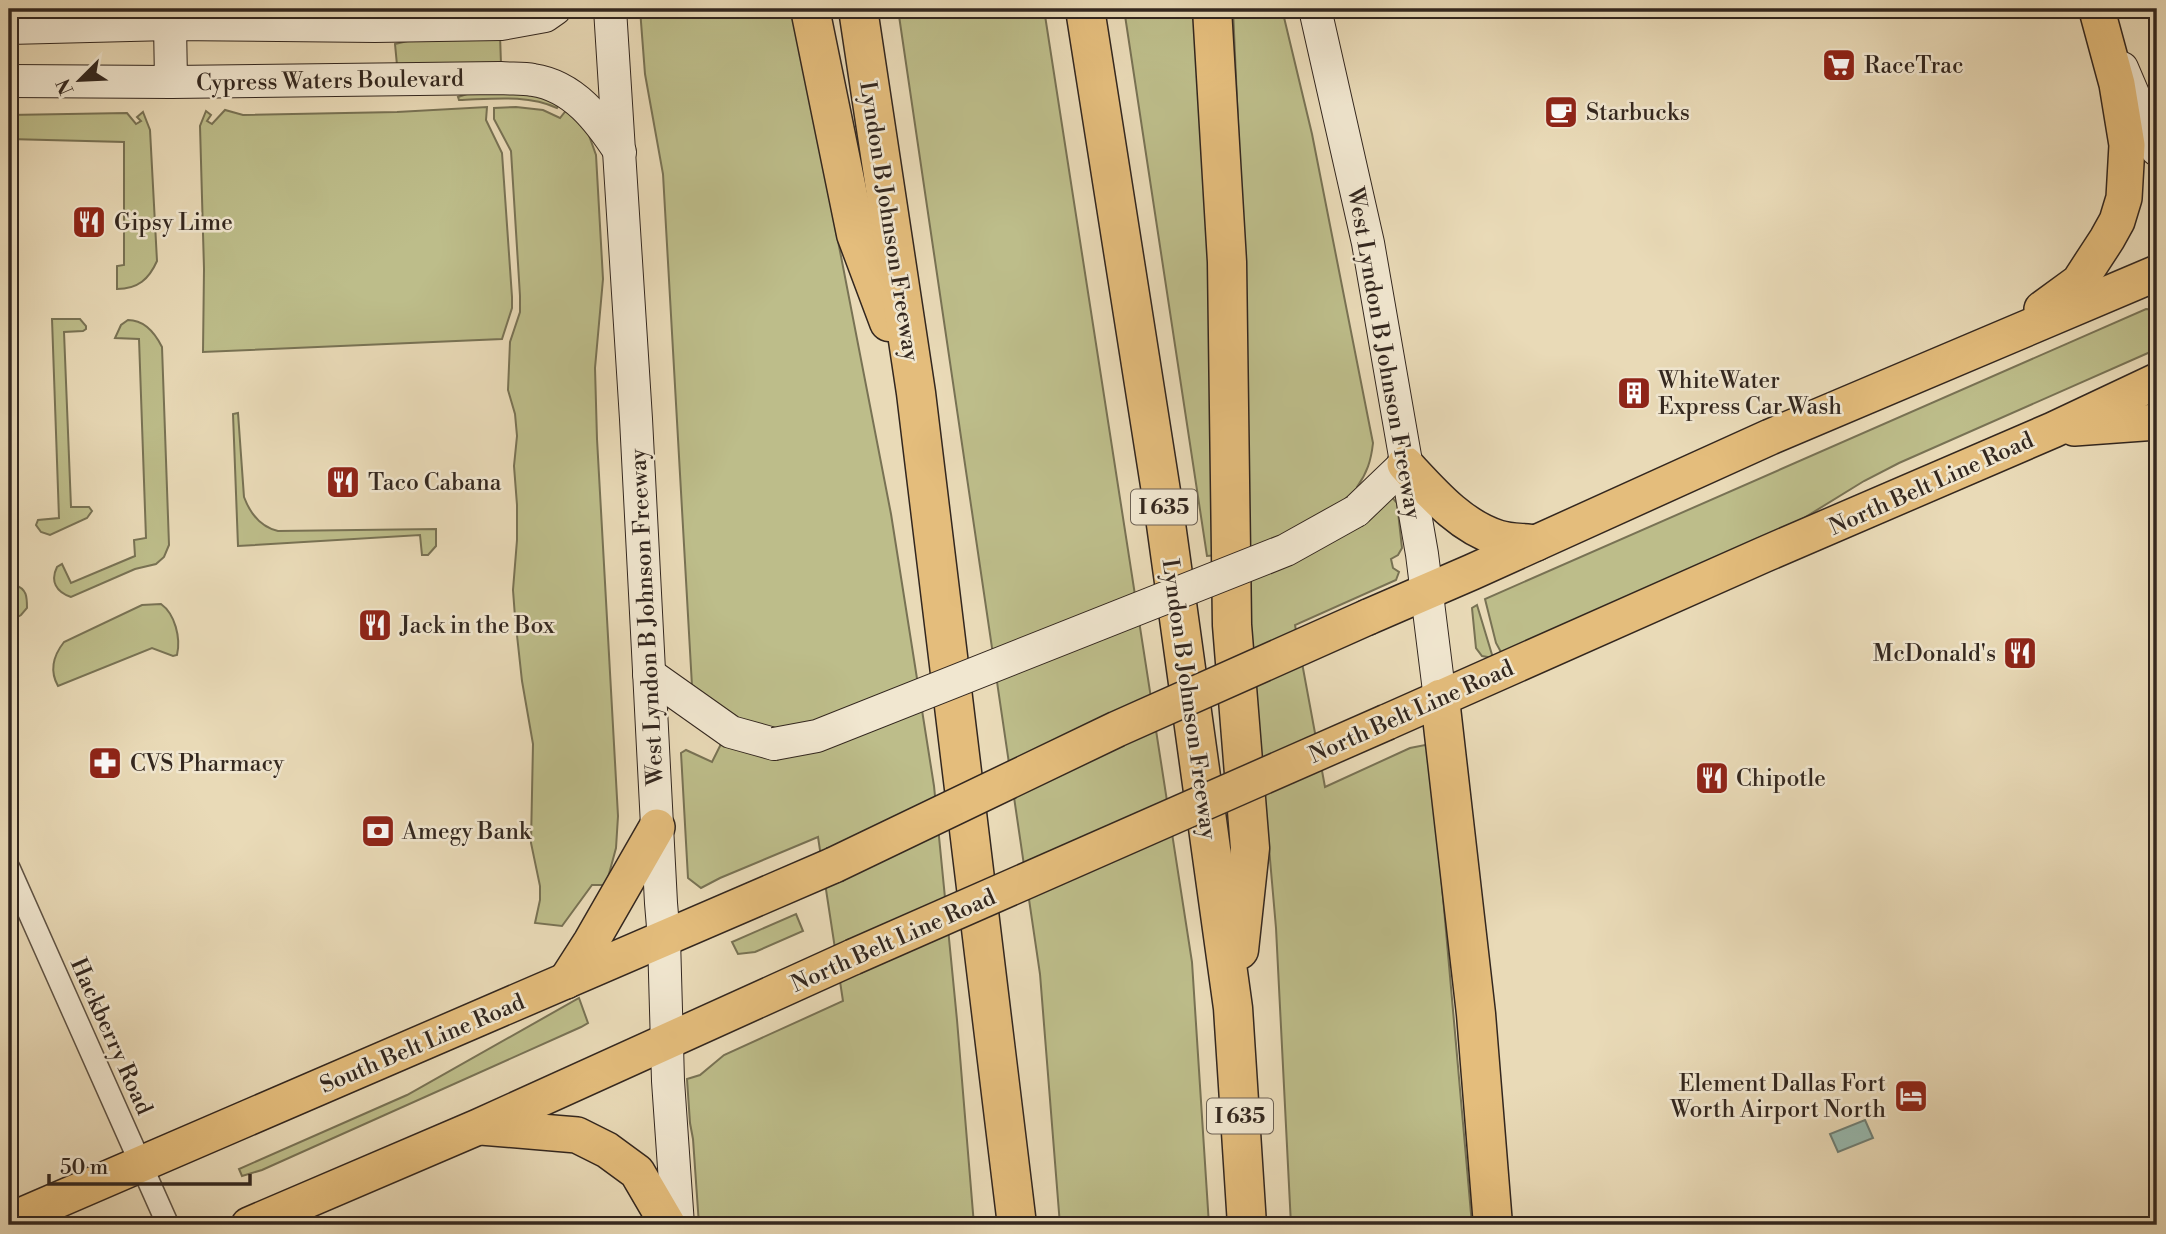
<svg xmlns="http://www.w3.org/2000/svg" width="2166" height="1234" font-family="'Libre Bodoni',serif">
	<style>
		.green { fill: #bdbd8a; stroke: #787254; stroke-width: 2 }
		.water { fill: #97bab0; stroke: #6f7f76; stroke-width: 2 }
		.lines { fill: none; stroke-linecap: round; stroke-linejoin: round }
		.street-casing { stroke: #605445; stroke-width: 24 }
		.secondary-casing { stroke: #33271f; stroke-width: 34 }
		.primary-casing { stroke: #33271f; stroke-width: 38 }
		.highway-casing { stroke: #33271f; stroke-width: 41 }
		.street { stroke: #f1e7d0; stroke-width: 21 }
		.secondary { stroke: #f1e7d0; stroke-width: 32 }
		.primary { stroke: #e4bd7c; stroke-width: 35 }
		.highway { stroke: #e4bd7c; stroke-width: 38 }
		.secondary-bridge-casing { stroke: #33271f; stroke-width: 34; stroke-linecap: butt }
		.primary-bridge-casing { stroke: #33271f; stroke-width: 38; stroke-linecap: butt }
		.secondary-bridge { stroke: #f1e7d0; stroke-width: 32 }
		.primary-bridge { stroke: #e4bd7c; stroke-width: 35 }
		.labels { text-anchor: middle; stroke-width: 5; stroke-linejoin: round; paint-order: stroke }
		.shield { fill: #f1e7d0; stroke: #6c6154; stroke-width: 2 }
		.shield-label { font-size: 21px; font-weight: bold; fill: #33271f }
		.poi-label { font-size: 23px; fill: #33271f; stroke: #f1e7d0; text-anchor: start }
		.street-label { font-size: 23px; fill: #33271f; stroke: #f1e7d0 }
	</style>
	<rect width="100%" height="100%" fill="#e9dab7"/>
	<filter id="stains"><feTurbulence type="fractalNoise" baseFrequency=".00286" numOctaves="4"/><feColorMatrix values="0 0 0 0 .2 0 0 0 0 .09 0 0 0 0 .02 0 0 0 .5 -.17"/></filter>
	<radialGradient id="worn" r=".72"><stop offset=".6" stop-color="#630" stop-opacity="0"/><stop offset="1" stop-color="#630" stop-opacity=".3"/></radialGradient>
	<g class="green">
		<polygon points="640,9 793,9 891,514 934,786 957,1020 974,1225 699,1225 693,1139 690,1123 687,1079 700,1075 724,1055 843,1001 818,837 720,878 701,888 688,878 681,753 686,750 712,762 726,734 692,686 663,174 645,74"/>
		<polygon points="898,9 1044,9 1192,962 1209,1225 1060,1225 1040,974"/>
		<polygon points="1124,9 1204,9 1218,555 1207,556"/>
		<path d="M1233 9H1282L1312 134 1373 443C1371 461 1367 473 1357 487L1377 508 1391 496 1397 503 1402 548 1398 555 1391 559 1393 568 1399 572 1396 580 1295 625 1325 787 1410 748 1425 745 1430 750 1472 1225H1291L1276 928 1251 642 1244 260Z"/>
		<polygon points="500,35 501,64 397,65 395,44 416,39"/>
		<path d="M516 93 532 94 560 103 557 108C527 94 491 99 459 100L458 97 467 94Z"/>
		<polygon points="487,107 486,120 502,153 512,297 512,308 502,339 203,352 204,269 200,126 206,111 211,115 207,121 212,124 225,110 243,115 397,112"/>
		<polygon points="516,107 543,110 560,118 568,108 587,130 596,155 603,279 595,368 597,439 618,816 616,848 606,885 592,885 562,926 535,923 540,900 540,886 531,843 533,744 522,681 515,617 513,590 517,540 517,505 514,466 517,436 515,414 508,390 510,342 520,312 520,296 511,151 494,119 494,108"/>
		<path d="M143 112 150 130 157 261C149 279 138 289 117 289V266L124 265V142L9 139V115L127 113 136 124 141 121 137 117Z"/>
		<polygon points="2146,309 2157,310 2157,349 1899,463 1864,481 1799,521 1502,654 1496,643 1485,599"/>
		<polygon points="52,319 80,319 86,326 86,329 83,331 64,332 71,507 89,507 92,511 87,518 50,535 41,532 36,525 38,520 59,518"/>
		<path d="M128 320C145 320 155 333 162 347L169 545 164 557 156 564 135 569 71 597C56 592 50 581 57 567L62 564 71 583 135 556 134 540 146 538 139 339 115 338 121 325Z"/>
		<path d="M238 413 244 497C250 513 260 527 278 531L436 529V546L428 555H422L420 535 238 546 233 414Z"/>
		<path d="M15 585C27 589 27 597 27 608L21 615 9 622V614L17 610 9 594V587Z"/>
		<path d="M161 604C175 614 181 638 177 655L173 656 152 648 58 686C49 670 53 656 64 642L142 605Z"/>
		<polygon points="1477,605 1493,658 1482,656 1476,648 1472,608"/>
		<polygon points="796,914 803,931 755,952 738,954 732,942"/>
		<polygon points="579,998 588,1023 581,1027 262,1170 242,1176 239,1169 407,1095"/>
	</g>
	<polygon class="water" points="1865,1120 1873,1138 1838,1152 1830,1134"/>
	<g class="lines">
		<g class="street-casing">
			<polyline id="street" points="9,868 168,1225"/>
		</g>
		<g class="secondary-casing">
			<g id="secondary">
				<polyline points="610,9 636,419 661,903 664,939 668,1081 678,1225"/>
				<polyline points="1315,9 1368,243 1422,554 1440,699"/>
				<polyline points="170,24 171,82"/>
				<polyline points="9,28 170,24 375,26 501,24 545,16 555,9"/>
				<polyline points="2122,68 2157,150"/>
				<path d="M9 81 171 82 500 78C511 79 523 78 533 80 574 86 599 120 620 152"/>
				<polyline points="1356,511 1405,464"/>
				<polyline points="649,674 731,732 774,744"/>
			</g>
		</g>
		<g class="primary-casing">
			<g id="primary">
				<polyline points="2042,309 2079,282 2107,239 2117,221 2124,198 2127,145 2117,84 2098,14"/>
				<polyline points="2074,428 2157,422"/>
				<path d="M1405 464C1432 493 1460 526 1498 538 1510 542 1524 541 1536 543"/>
				<polyline points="1368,617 1472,572 1770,437 2157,273"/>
				<polyline points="1387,722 1763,555 2053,430 2157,381"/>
				<polyline points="566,981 591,942 657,827"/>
				<polyline points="481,1127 577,1135 607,1150 637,1172 668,1225"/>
				<polyline points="9,1221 834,865"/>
				<polyline points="249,1225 478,1127 853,957"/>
			</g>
		</g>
		<g class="highway-casing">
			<g id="highway">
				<polyline points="810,9 856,234 889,322"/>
				<polyline points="858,9 916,393 1017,1225"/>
				<polyline points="1085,9 1165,517 1233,1008 1247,1225"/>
				<polyline points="1212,9 1227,262 1232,625 1250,848 1239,950"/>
				<polyline points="1440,699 1476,1014 1493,1225"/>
			</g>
		</g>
		<use href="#street" class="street"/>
		<use href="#secondary" class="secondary"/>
		<use href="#primary" class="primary"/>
		<use href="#highway" class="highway"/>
		<g class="secondary-bridge-casing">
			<polyline id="secondary-bridge" points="774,744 817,736 1286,550 1356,511"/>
		</g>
		<g class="primary-bridge-casing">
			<g id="primary-bridge">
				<polyline points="834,865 1117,729 1368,617"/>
				<polyline points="853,957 1387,722"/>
			</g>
		</g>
		<use href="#secondary-bridge" class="secondary-bridge"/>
		<use href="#primary-bridge" class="primary-bridge"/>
	</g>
	<defs>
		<g id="supermarket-square" transform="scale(1.75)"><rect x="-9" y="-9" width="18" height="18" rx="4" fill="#8f2418" stroke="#f1e7d0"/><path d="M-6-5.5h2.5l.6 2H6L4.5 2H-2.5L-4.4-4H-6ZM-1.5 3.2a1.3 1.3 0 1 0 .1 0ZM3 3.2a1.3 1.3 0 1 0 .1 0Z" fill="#fff"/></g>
		<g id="cafe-square" transform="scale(1.75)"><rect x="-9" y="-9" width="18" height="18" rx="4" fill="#8f2418" stroke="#f1e7d0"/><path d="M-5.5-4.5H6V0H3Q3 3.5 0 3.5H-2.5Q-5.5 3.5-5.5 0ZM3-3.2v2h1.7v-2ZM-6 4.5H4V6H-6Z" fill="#fff"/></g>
		<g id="restaurant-square" transform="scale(1.75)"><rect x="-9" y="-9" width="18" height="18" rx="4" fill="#8f2418" stroke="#f1e7d0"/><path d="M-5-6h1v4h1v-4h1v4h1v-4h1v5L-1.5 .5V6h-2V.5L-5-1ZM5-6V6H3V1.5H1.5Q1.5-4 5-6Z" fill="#fff"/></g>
		<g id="building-square" transform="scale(1.75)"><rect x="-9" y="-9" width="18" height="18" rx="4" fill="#8f2418" stroke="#f1e7d0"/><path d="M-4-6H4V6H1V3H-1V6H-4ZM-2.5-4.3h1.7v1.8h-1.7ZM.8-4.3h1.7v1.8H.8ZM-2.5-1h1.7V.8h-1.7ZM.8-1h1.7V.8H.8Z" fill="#fff"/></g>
		<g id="pharmacy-square" transform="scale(1.75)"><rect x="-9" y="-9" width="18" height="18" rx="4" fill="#8f2418" stroke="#f1e7d0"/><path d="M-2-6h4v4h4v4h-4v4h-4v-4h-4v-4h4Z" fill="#fff"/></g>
		<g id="bank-square" transform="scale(1.75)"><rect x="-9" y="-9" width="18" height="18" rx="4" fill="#8f2418" stroke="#f1e7d0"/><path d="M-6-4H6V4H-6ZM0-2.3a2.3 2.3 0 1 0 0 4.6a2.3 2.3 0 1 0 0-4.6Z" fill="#fff"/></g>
		<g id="hotel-square" transform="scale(1.75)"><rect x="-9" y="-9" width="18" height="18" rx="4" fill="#8f2418" stroke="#f1e7d0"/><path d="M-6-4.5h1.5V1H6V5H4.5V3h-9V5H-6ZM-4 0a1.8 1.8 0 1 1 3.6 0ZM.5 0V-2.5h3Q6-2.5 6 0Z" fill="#fff"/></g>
	</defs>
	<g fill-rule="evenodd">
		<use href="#supermarket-square" x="1839" y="65"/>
		<use href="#cafe-square" x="1561" y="112"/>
		<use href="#restaurant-square" x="89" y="222"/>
		<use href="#building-square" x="1634" y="393"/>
		<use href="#restaurant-square" x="343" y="482"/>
		<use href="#restaurant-square" x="375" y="625"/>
		<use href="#restaurant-square" x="2020" y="653"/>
		<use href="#pharmacy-square" x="105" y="763"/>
		<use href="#restaurant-square" x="1712" y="778"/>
		<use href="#bank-square" x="378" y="831"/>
		<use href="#hotel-square" x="1911" y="1096"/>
	</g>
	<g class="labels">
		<g class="shield">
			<rect x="1131" y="489.5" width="66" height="35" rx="5"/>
			<rect x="1207" y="1098.5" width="66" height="35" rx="5"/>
		</g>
		<g class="shield-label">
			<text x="1164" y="514">I 635</text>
			<text x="1240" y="1123">I 635</text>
		</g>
		<g class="poi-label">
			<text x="1864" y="73">RaceTrac</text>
			<text x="1586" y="120">Starbucks</text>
			<text x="114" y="230">Gipsy Lime</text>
			<text x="1658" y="388">WhiteWater<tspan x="1658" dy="26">Express Car Wash</tspan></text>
			<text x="368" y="490">Taco Cabana</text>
			<text x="400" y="633">Jack in the Box</text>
			<text x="1996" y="661" text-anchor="end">McDonald's</text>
			<text x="130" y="771">CVS Pharmacy</text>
			<text x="1736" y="786">Chipotle</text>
			<text x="402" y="839">Amegy Bank</text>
			<text x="1886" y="1091" text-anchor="end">Element Dallas Fort<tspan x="1886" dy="26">Worth Airport North</tspan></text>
		</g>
		<g class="street-label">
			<text transform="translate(330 80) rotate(-1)" y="8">Cypress Waters Boulevard</text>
			<text transform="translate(890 221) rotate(81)" y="8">Lyndon B Johnson Freeway</text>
			<text transform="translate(1385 353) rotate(80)" y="8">West Lyndon B Johnson Freeway</text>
			<text transform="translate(1931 483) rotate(-24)" y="8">North Belt Line Road</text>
			<text transform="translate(646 617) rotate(-93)" y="8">West Lyndon B Johnson Freeway</text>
			<text transform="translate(1190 699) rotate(82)" y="8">Lyndon B Johnson Freeway</text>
			<text transform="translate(1411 711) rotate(-24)" y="8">North Belt Line Road</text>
			<text transform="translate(893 940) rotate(-24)" y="8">North Belt Line Road</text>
			<text transform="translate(112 1036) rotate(66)" y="8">Hackberry Road</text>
			<text transform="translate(422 1043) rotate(-23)" y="8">South Belt Line Road</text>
		</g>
	</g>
	<rect width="2166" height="1234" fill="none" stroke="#e9dab7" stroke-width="35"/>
	<rect x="10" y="10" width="2145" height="1213" fill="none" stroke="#33271f" stroke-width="3.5"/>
	<rect x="18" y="18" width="2131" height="1199" fill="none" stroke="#33271f" stroke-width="2"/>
	<g transform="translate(80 80) rotate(246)" stroke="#f1e7d0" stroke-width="5" paint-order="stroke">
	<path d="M0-5L12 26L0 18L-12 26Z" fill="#33271f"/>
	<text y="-10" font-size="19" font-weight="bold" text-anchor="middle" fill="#33271f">N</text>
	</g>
	<path d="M49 1174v10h201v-10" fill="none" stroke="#33271f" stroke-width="3.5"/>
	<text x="60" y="1174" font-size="21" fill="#33271f" stroke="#f1e7d0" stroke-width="5" paint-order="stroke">50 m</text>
	<rect width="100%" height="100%" filter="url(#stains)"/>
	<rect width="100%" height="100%" fill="url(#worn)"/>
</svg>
